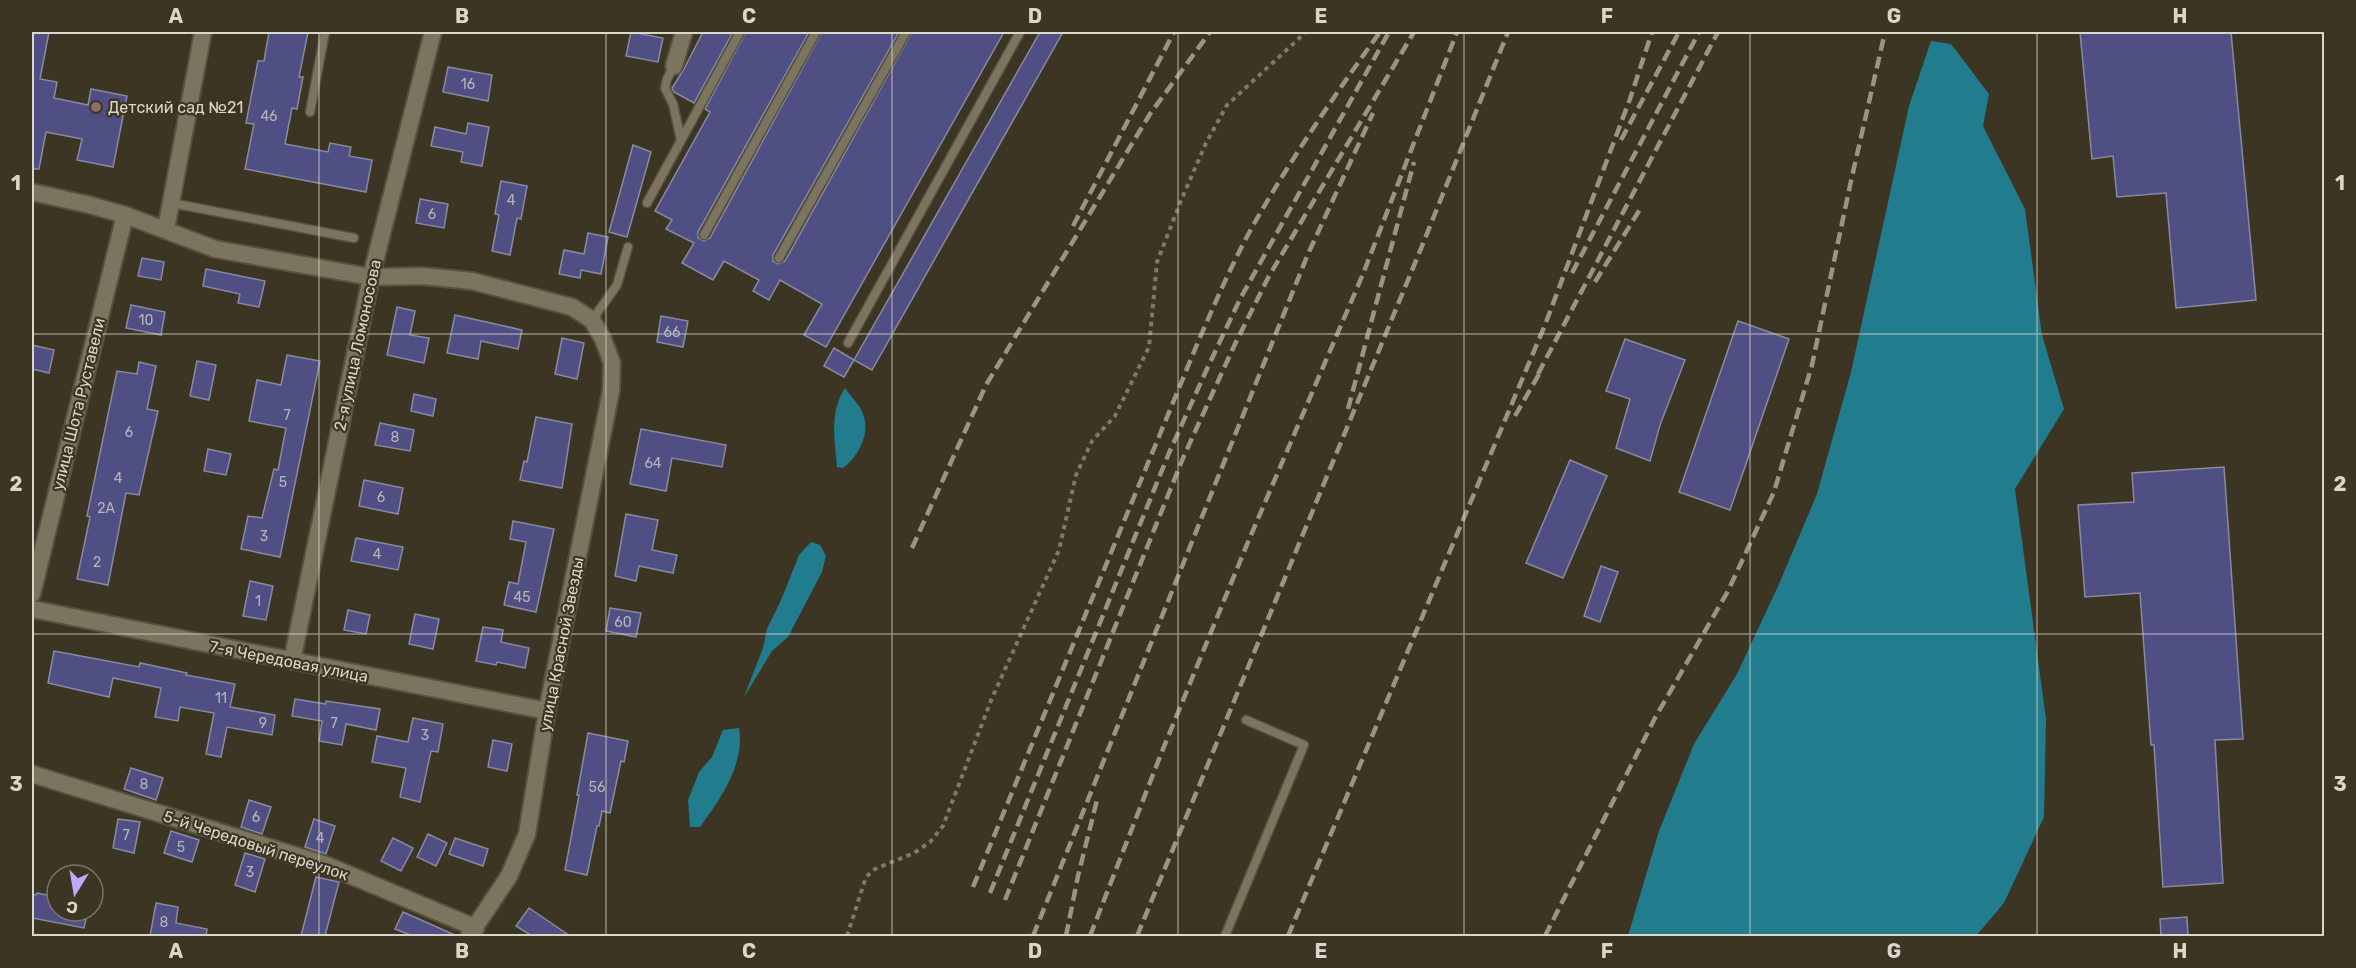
<svg xmlns="http://www.w3.org/2000/svg" width="2356" height="968" font-family="Rubik,sans-serif">
	<style>
		.water { fill: #217c8d }
		.building { fill: #4f4f84; stroke: #888aa0; stroke-width: 1.5 }
		.lines { fill: none; stroke-linecap: round; stroke-linejoin: round }
		.lane-casing { stroke: #575140; stroke-width: 11 }
		.street-casing { stroke: #575140; stroke-width: 20 }
		.path { stroke: #7f7969; stroke-width: 4; stroke-dasharray: 4.5 4.5; stroke-linecap: butt }
		.lane { stroke: #7c745f; stroke-width: 8 }
		.street { stroke: #7c745f; stroke-width: 16 }
		.rail { stroke: #999485; stroke-width: 4.5; stroke-dasharray: 12 6; stroke-linecap: butt }
		.grid { fill: none; stroke: #dad6ca; stroke-width: 1.5; stroke-opacity: 0.55 }
		.education-dot { fill: #8d6e63; stroke: #3d3523; stroke-width: 2 }
		.labels { text-anchor: middle; stroke-width: 4.5; stroke-linejoin: round; paint-order: stroke }
		.number-label { font-size: 14px; fill: #b7b4b8 }
		.poi-label { font-size: 16px; fill: #dad6ca; stroke: #3d3523; text-anchor: start }
		.street-label { font-size: 16px; fill: #dad6ca; stroke: #3d3523 }
		.neatline { fill: none; stroke: #dad6ca; stroke-width: 2 }
		.grid-label { font-size: 20px; text-anchor: middle; font-weight: bold; fill: #dad6ca }
	</style>
	<rect width="100%" height="100%" fill="#3d3523"/>
	<g class="water">
		<polygon points="1931,41 1951,44 1989,94 1983,126 2025,209 2042,335 2064,409 2015,489 2046,719 2044,817 2004,903 1976,936 1628,936 1659,831 1694,744 1737,674 1779,584 1817,494 1851,372 1909,106"/>
		<path d="M845 388C851 397 862 407 864 417 870 435 857 458 843 468L837 467C835 439 829 413 845 388Z"/>
		<polygon points="811,542 820,545 826,556 822,572 788,637 772,651 744,697 763,648 767,629 781,600 799,555"/>
		<path d="M739 728C745 764 721 798 700 827H690L688 800 699 772 712 757 723 730Z"/>
	</g>
	<g class="building">
		<polygon points="32,32 49,32 40,79 57,82 54,98 88,105 91,89 127,96 113,167 77,160 82,139 46,132 39,169 32,169"/>
		<polygon points="269,32 308,32 299,77 303,77 297,109 292,108 285,144 328,152 330,143 351,147 349,156 372,160 366,192 245,169 254,124 246,123 258,61 264,61"/>
		<polygon points="631,32 663,38 658,62 626,56"/>
		<polygon points="703,32 733,32 694,103 674,92 672,88 684,69"/>
		<polygon points="746,32 809,32 698,232 698,238 704,241 710,238 822,32 899,32 773,255 773,261 778,264 785,261 912,32 1004,32 826,347 804,335 822,304 780,280 769,300 753,291 759,280 724,261 713,280 682,263 694,243 666,229 672,220 655,211 710,112 705,109"/>
		<polygon points="1040,32 1063,32 872,370 854,360"/>
		<polygon points="2080,32 2231,32 2256,300 2176,308 2166,193 2117,197 2113,156 2092,159"/>
		<polygon points="448,67 492,75 488,101 443,92"/>
		<polygon points="468,123 489,127 482,166 461,162 463,152 431,146 435,127 466,134"/>
		<polygon points="633,145 651,152 627,237 609,232"/>
		<polygon points="501,181 527,186 521,219 517,218 510,255 492,251 499,215 495,214"/>
		<polygon points="420,199 448,204 444,228 416,223"/>
		<polygon points="588,233 608,237 601,274 581,270 580,278 559,274 564,250 584,254"/>
		<polygon points="142,258 164,262 161,280 138,276"/>
		<polygon points="206,269 265,281 259,307 238,303 240,294 203,286"/>
		<polygon points="131,305 165,312 161,335 126,328"/>
		<polygon points="397,307 415,311 410,335 429,338 424,363 387,355"/>
		<polygon points="455,315 522,330 518,349 481,341 478,359 447,353"/>
		<polygon points="661,316 688,321 683,347 657,342"/>
		<polygon points="1738,321 1789,339 1730,510 1679,492"/>
		<polygon points="562,338 584,343 577,379 555,374"/>
		<polygon points="1625,339 1685,360 1660,425 1650,461 1616,448 1630,399 1606,391"/>
		<polygon points="32,345 54,350 49,373 32,369"/>
		<polygon points="834,348 854,360 844,377 824,366"/>
		<polygon points="287,355 320,361 280,557 241,549 248,516 262,518 274,469 278,470 286,428 249,421 257,380 281,385"/>
		<polygon points="197,361 216,365 209,400 190,396"/>
		<polygon points="139,362 156,366 147,409 158,411 139,495 126,493 108,585 77,579 90,517 87,516 117,371 137,374"/>
		<polygon points="414,394 436,399 433,416 411,411"/>
		<polygon points="536,417 572,424 562,488 520,480 524,461 527,462"/>
		<polygon points="380,423 414,430 410,451 375,445"/>
		<polygon points="641,429 726,445 722,467 672,458 666,491 630,484"/>
		<polygon points="208,449 231,454 226,475 204,471"/>
		<polygon points="1570,460 1607,476 1563,578 1526,563"/>
		<polygon points="2224,467 2243,739 2215,740 2223,883 2163,887 2154,745 2151,745 2140,593 2085,597 2078,505 2134,502 2132,473"/>
		<polygon points="364,480 403,488 398,514 359,506"/>
		<polygon points="626,514 658,520 652,550 677,555 673,573 639,566 636,581 615,576"/>
		<polygon points="513,521 554,529 536,612 504,605 509,582 518,584 526,542 510,539"/>
		<polygon points="356,538 403,547 398,570 351,561"/>
		<polygon points="1601,566 1618,572 1600,622 1584,616"/>
		<polygon points="250,581 273,586 266,620 243,616"/>
		<polygon points="610,608 641,613 636,637 606,631"/>
		<polygon points="348,610 370,615 366,634 344,630"/>
		<polygon points="415,614 439,619 433,649 409,644"/>
		<polygon points="483,627 503,630 501,642 529,648 525,668 497,662 496,665 476,661"/>
		<polygon points="54,651 139,667 140,663 187,673 186,675 235,684 230,707 275,715 272,735 227,727 221,757 206,754 214,713 180,707 178,721 155,717 161,688 113,678 109,697 48,683"/>
		<polygon points="295,699 326,704 326,701 380,709 376,730 346,724 342,745 319,741 322,721 292,716"/>
		<polygon points="413,718 443,724 438,752 431,751 420,802 400,797 406,768 372,762 377,736 408,742"/>
		<polygon points="588,733 628,741 624,762 621,761 610,813 602,811 599,826 597,826 587,875 565,870 579,795 577,795"/>
		<polygon points="493,740 512,744 507,771 488,767"/>
		<polygon points="131,768 163,778 156,800 124,789"/>
		<polygon points="249,800 271,807 262,834 241,827"/>
		<polygon points="118,819 140,822 134,853 113,848"/>
		<polygon points="314,819 335,826 326,854 305,847"/>
		<polygon points="171,831 199,840 192,862 164,853"/>
		<polygon points="428,834 447,843 436,866 417,857"/>
		<polygon points="393,838 413,848 401,871 381,861"/>
		<polygon points="455,838 488,849 483,866 449,854"/>
		<polygon points="245,853 265,859 255,892 235,885"/>
		<polygon points="316,877 339,882 325,936 301,936"/>
		<polygon points="37,893 57,897 57,911 88,911 84,928 32,918 32,894 36,895"/>
		<polygon points="156,903 178,907 176,923 207,929 206,936 150,936"/>
		<polygon points="529,908 570,936 532,936 516,926"/>
		<polygon points="403,912 457,936 413,936 395,929"/>
		<polygon points="2187,917 2188,936 2161,936 2160,919"/>
	</g>
	<g class="lines">
		<g class="lane-casing">
			<g id="lane">
				<polyline points="674,66 667,79 665,88 673,104 681,140"/>
				<polyline points="310,112 325,32"/>
				<polyline points="171,203 354,238"/>
				<polyline points="647,203 740,32"/>
				<polyline points="704,235 816,32"/>
				<polyline points="779,258 906,32"/>
				<polyline points="592,320 617,285 628,247"/>
				<polyline points="848,343 1020,32"/>
				<polyline points="1225,936 1304,745 1246,720"/>
			</g>
		</g>
		<g class="street-casing">
			<g id="street">
				<polyline points="674,66 684,32"/>
				<polyline points="32,192 90,205 125,215 215,249 371,277 423,276 472,281 572,307 592,320 603,339 612,363 611,391 547,711 527,834 509,876 469,936"/>
				<polyline points="166,229 203,32"/>
				<polyline points="32,594 125,215"/>
				<polyline points="32,609 547,711"/>
				<polyline points="292,661 371,277 433,32"/>
				<polyline points="32,774 326,865 476,928"/>
			</g>
		</g>
		<polyline class="path" points="847,936 866,877 875,869 914,853 930,842 943,826 992,698 1059,550 1076,475 1092,441 1115,416 1149,347 1157,262 1182,198 1206,143 1227,105 1306,32"/>
		<use href="#lane" class="lane"/>
		<use href="#street" class="street"/>
		<g class="rail">
			<polyline points="1621,140 1679,32"/>
			<polyline points="1073,226 1174,32"/>
			<polyline points="1572,273 1699,32"/>
			<polyline points="1595,282 1642,206"/>
			<polyline points="1538,374 1718,32"/>
			<polyline points="1348,409 1414,162"/>
			<polyline points="1515,416 1542,369"/>
			<polyline points="912,548 986,385 1150,114 1210,32"/>
			<path d="M973 887 1198 342C1216 301 1233 261 1255 222 1293 156 1336 93 1380 32"/>
			<polyline points="990,893 1169,453 1206,371 1240,299 1389,32"/>
			<polyline points="1005,900 1183,458 1235,344 1269,276 1414,32"/>
			<polyline points="1033,936 1308,254 1373,113"/>
			<polyline points="1066,936 1078,876 1098,796"/>
			<polyline points="1090,936 1163,749 1248,542 1363,274 1457,32"/>
			<polyline points="1137,936 1420,251 1508,32"/>
			<polyline points="1288,936 1545,325 1630,99 1652,32"/>
			<polyline points="1545,936 1655,718 1728,591 1774,492 1812,365 1851,181 1885,32"/>
		</g>
	</g>
	<path class="grid" d="M319 32V936M606 32V936M892 32V936M1178 32V936M1464 32V936M1750 32V936M2037 32V936M32 334H2324M32 634H2324"/>
	<circle class="education-dot" cx="96" cy="107" r="6"/>
	<g class="labels">
		<g class="number-label">
			<text x="468" y="89">16</text>
			<text x="269" y="121">46</text>
			<text x="511" y="205">4</text>
			<text x="432" y="219">6</text>
			<text x="146" y="325">10</text>
			<text x="672" y="337">66</text>
			<text x="287" y="420">7</text>
			<text x="129" y="437">6</text>
			<text x="395" y="442">8</text>
			<text x="653" y="468">64</text>
			<text x="118" y="483">4</text>
			<text x="283" y="487">5</text>
			<text x="381" y="502">6</text>
			<text x="106" y="513">2А</text>
			<text x="264" y="541">3</text>
			<text x="377" y="559">4</text>
			<text x="97" y="567">2</text>
			<text x="522" y="602">45</text>
			<text x="258" y="606">1</text>
			<text x="623" y="627">60</text>
			<text x="221" y="703">11</text>
			<text x="263" y="728">9</text>
			<text x="334" y="728">7</text>
			<text x="425" y="740">3</text>
			<text x="144" y="789">8</text>
			<text x="597" y="792">56</text>
			<text x="256" y="822">6</text>
			<text x="126" y="840">7</text>
			<text x="320" y="843">4</text>
			<text x="181" y="852">5</text>
			<text x="250" y="877">3</text>
			<text x="164" y="927">8</text>
		</g>
		<g class="poi-label">
			<text x="108" y="113">Детский сад №21</text>
		</g>
		<g class="street-label">
			<text transform="translate(357 345) rotate(-78)" y="6">2-я улица Ломоносова</text>
			<text transform="translate(78 404) rotate(-76)" y="6">улица Шота Руставели</text>
			<text transform="translate(561 644) rotate(-79)" y="6">улица Красной Звезды</text>
			<text transform="translate(289 661) rotate(11)" y="6">7-я Чередовая улица</text>
			<text transform="translate(256 845) rotate(18)" y="6">5-й Чередовый переулок</text>
		</g>
	</g>
	<rect width="2356" height="968" fill="none" stroke="#3d3523" stroke-width="66"/>
	<g transform="translate(75 893) rotate(191)"><circle r="28" fill="#3d3523" stroke="#7c7566" stroke-width="1.5"/>
	<path d="M0-4.5L10 22L0 15L-10 22Z" fill="#bbaaf6"/>
	<text y="-9" font-size="16" font-weight="bold" text-anchor="middle" fill="#dad6ca">С</text>
	</g>
	<rect x="33" y="33" width="2290" height="902" class="neatline"/>
	<g class="grid-label">
		<text x="176" y="23">A</text>
		<text x="462" y="23">B</text>
		<text x="749" y="23">C</text>
		<text x="1035" y="23">D</text>
		<text x="1321" y="23">E</text>
		<text x="1607" y="23">F</text>
		<text x="1894" y="23">G</text>
		<text x="2180" y="23">H</text>
		<text x="16" y="190">1</text>
		<text x="2340" y="190">1</text>
		<text x="16" y="491">2</text>
		<text x="2340" y="491">2</text>
		<text x="16" y="791">3</text>
		<text x="2340" y="791">3</text>
		<text x="176" y="958">A</text>
		<text x="462" y="958">B</text>
		<text x="749" y="958">C</text>
		<text x="1035" y="958">D</text>
		<text x="1321" y="958">E</text>
		<text x="1607" y="958">F</text>
		<text x="1894" y="958">G</text>
		<text x="2180" y="958">H</text>
	</g>
</svg>
